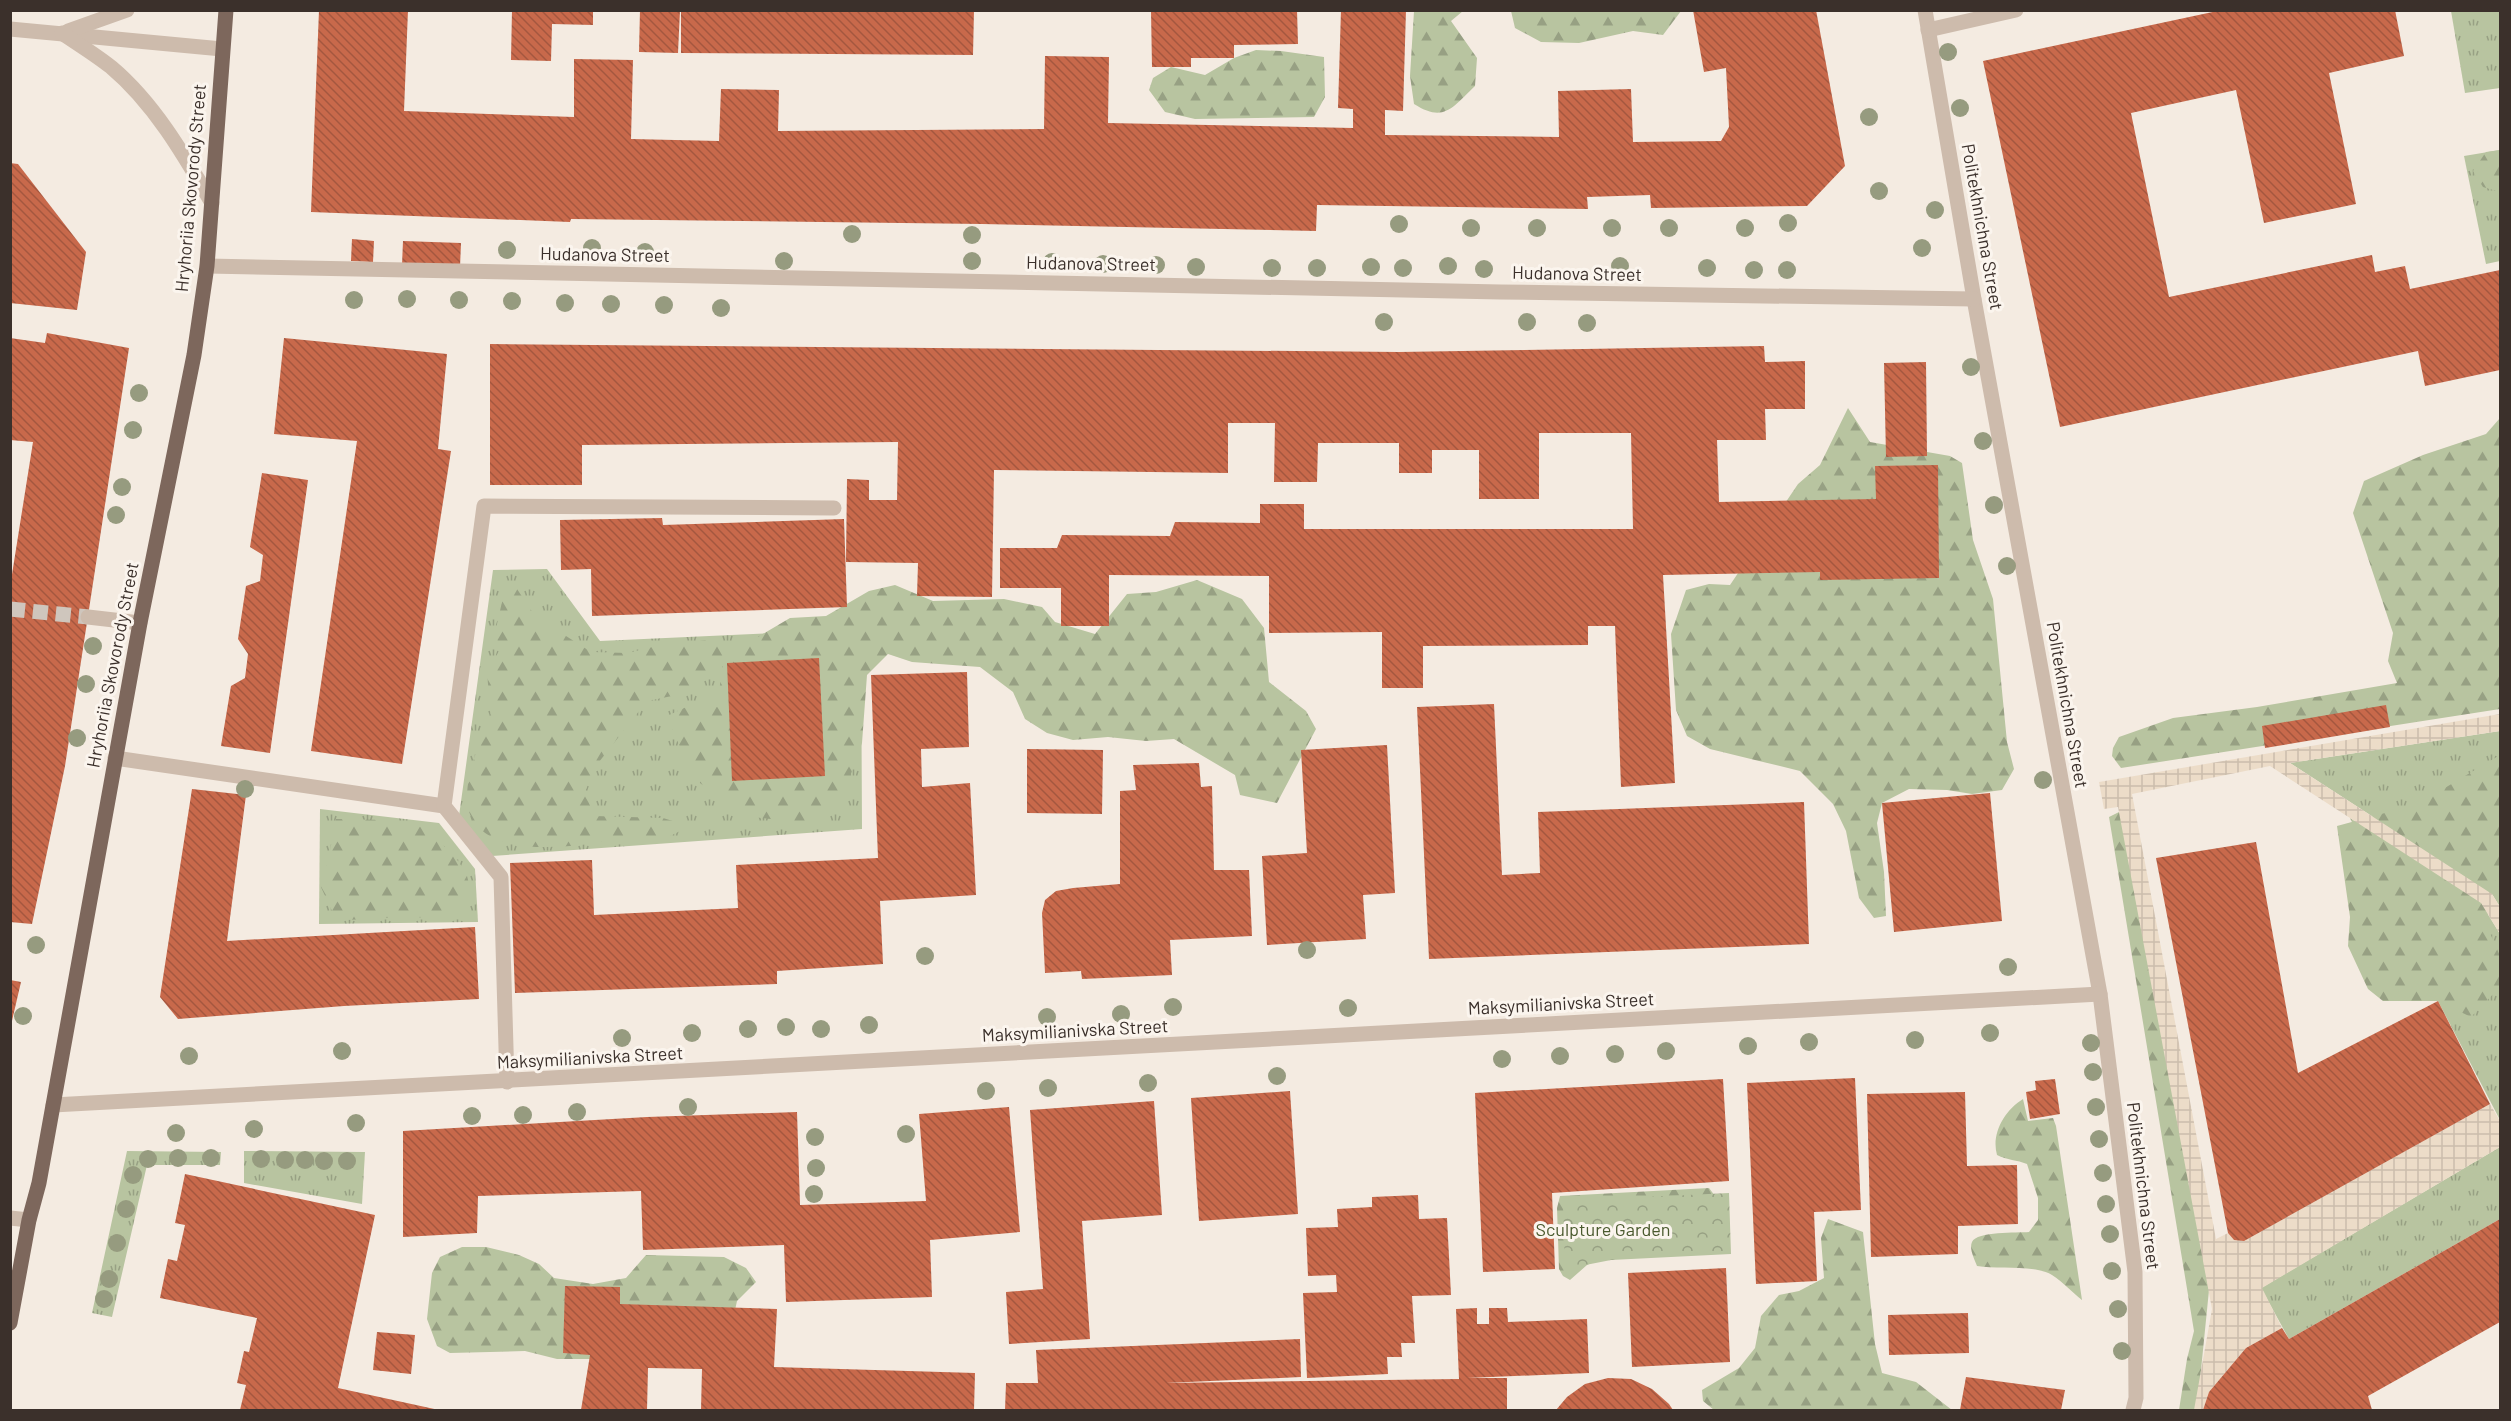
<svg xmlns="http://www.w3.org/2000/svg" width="2511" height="1421" font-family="Barlow,sans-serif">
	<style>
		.grass { fill: url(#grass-tufts) }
		.forest { fill: url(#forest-firs) }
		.park { fill: url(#park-crowns) }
		.plaza { fill: url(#plaza-grid) }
		.building { fill: url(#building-back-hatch) }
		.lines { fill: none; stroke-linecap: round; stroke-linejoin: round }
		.minor-tunnel { stroke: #cfc6bd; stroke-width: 15; stroke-dasharray: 15 8; stroke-linecap: butt }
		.minor { stroke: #cdbbac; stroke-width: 15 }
		.major { stroke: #7d675c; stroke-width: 15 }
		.tree { fill: #969b7f }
		.labels { text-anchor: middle; stroke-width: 6; stroke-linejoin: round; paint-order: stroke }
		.street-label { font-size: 18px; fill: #3b302b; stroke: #fbf5ee }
		.park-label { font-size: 18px; fill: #4a5a2e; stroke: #fbf5ee }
	</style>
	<defs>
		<pattern id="grass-tufts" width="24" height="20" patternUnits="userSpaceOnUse" patternTransform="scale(1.5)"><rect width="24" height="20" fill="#b8c4a0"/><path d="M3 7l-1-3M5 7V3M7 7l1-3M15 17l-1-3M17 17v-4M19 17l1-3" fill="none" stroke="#97a083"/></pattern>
		<pattern id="forest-firs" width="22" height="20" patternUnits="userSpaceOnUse" patternTransform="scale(1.5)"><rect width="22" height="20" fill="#b8c4a0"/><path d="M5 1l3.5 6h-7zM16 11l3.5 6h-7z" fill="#97a083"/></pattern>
		<pattern id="park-crowns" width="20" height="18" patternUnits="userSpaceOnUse" patternTransform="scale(1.5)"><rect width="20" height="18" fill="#b8c4a0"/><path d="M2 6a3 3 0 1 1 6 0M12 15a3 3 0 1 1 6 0" fill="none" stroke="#97a083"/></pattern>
		<pattern id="plaza-grid" width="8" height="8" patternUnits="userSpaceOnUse" patternTransform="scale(1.5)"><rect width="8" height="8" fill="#ecdcc8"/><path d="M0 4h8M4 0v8" fill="none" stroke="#cbbdac"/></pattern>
		<pattern id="building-back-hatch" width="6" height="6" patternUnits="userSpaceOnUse" patternTransform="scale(1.5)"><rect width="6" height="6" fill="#c8694b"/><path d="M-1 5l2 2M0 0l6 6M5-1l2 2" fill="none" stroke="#a4573f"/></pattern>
	</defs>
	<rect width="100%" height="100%" fill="#f4ebe1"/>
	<g class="grass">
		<polygon points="2451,11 2500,11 2500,88 2465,93"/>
		<polygon points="2500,150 2500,261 2486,264 2464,156"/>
		<polygon points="547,569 600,641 861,629 862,829 492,856 459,816 493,570"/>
		<polygon points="2500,731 2500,907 2492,894 2290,763"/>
		<polygon points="320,809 439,823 475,869 478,922 319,924"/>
		<polygon points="2350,818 2481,903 2500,934 2500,1120 2438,1001"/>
		<polygon points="2500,1147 2500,1219 2289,1339 2261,1288"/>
		<polygon points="127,1151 221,1152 220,1165 147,1165 112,1317 92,1313"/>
		<polygon points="244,1151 365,1152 362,1204 244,1183"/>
	</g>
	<g class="forest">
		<path d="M1414 11H1463L1451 21 1477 58 1475 86C1452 108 1444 123 1414 104L1410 76Z"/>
		<polygon points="1511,11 1511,10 1681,11 1663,35 1633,31 1579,43 1541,42 1515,28"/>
		<polygon points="1256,50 1281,51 1324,57 1325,97 1314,117 1195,119 1165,112 1149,90 1153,78 1171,67 1205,75 1234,58"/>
		<polygon points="2500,150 2500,192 2483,187 2473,171 2486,152"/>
		<polygon points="1848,408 1870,442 1950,456 1962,463 1973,540 1993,599 2007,742 2014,769 2002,790 1972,794 1947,790 1909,789 1882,803 1877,823 1884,872 1886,916 1874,918 1859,898 1846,831 1833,804 1800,771 1710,749 1687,736 1676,710 1671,634 1686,590 1709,584 1730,585 1798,484 1820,465"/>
		<polygon points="2500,418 2500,709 2121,768 2112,756 2113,748 2119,737 2173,718 2257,707 2397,683 2388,661 2393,633 2353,513 2364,481 2423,455 2486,434"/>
		<polygon points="1197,580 1242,599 1264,628 1269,682 1306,711 1316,729 1277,803 1240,795 1235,775 1174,739 1146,741 1108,737 1073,740 1047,733 1025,719 1013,692 980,667 912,662 888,654 867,675 862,743 843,796 827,818 805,823 744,816 700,783 685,759 667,716 697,702 721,708 719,692 723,664 741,647 790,618 826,616 869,591 895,585 933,601 1004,599 1042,607 1055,622 1095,634 1127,594 1156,592"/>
		<path d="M515 586 541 625 566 636 591 652 628 653 660 645 709 640 729 649 711 675 672 696 647 701 595 767 585 792 594 816 663 818 676 822 680 831C675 833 669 838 663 838 645 841 628 835 609 840 567 849 463 861 467 793 469 764 481 741 490 715 494 702 486 687 488 674 490 666 496 657 500 649L495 633 504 593Z"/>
		<polygon points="2500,755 2500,878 2495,881 2486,924 2500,956 2500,984 2498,989 2471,1017 2438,1001 2383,1001 2368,989 2348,946 2350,917 2337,826 2418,804"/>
		<polygon points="2119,812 2125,820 2209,1290 2197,1410 2179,1410 2187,1359 2194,1331 2109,817"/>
		<polygon points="336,819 386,820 427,828 459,862 467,876 472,896 438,918 404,917 346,920 333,913 320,885 329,856"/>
		<path d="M2023 1099 2028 1121 2053 1118 2056 1126 2082 1300C2072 1292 2063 1282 2052 1275 2034 1264 1998 1270 1977 1266 1974 1258 1969 1249 1972 1242 1977 1231 2017 1233 2029 1232L2038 1220V1198L2027 1164C2017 1160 2007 1160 1997 1155 1991 1134 2004 1111 2023 1099Z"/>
		<polygon points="1709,1188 1721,1204 1587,1265 1570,1280 1563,1276 1559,1269 1557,1208 1560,1196"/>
		<polygon points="1828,1219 1863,1232 1875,1344 1882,1373 1916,1382 1952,1410 1714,1410 1703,1401 1702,1390 1739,1368 1755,1348 1761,1316 1779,1295 1799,1291 1824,1278 1821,1238"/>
		<polygon points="462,1247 486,1247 519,1255 539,1264 554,1278 593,1284 626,1278 646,1255 724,1257 746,1268 756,1282 737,1301 730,1333 591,1359 557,1359 525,1351 450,1353 437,1346 427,1319 432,1273 440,1257"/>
	</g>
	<polygon class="park" points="1729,1193 1731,1254 1611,1260 1565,1269 1563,1201"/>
	<polygon class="plaza" points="2500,714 2500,731 2290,763 2492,894 2500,907 2500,934 2481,903 2270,766 2132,794 2216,1239 2228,1233 2234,1240 2244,1240 2490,1104 2500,1121 2500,1147 2262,1288 2282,1328 2246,1348 2209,1392 2203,1410 2194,1410 2212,1309 2118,807 2104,809 2099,782"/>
	<g class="building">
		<polygon points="319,10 408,10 404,111 574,117 574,59 633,60 631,139 719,141 721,89 779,90 778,131 1044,129 1045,56 1109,57 1108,123 1353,128 1353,109 1338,108 1341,10 1406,10 1403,111 1385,110 1385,135 1559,137 1558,91 1631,89 1633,142 1721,141 1729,127 1726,68 1704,72 1693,10 1816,10 1845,166 1807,206 1651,208 1650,195 1587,197 1588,209 1317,205 1316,231 982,224 571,219 570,222 311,212"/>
		<polygon points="512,10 593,10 593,25 552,24 551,61 511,60"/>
		<polygon points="640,10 680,10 678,53 639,52"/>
		<polygon points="681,10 974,10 973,55 681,53"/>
		<polygon points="1297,10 1298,44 1234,45 1234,58 1191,58 1191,67 1152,67 1151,11"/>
		<polygon points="2222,10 2395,10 2404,56 2329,73 2356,204 2264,223 2236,90 2131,113 2169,297 2372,255 2375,272 2405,266 2410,289 2500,270 2500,370 2425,386 2418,351 2060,427 1983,61"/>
		<polygon points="10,163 18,164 86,252 77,310 10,303"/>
		<polygon points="352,239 374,241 373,262 351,261"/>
		<polygon points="403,241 461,243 460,267 402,265"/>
		<polygon points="47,333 129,348 65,766 32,924 10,922 10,587 33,442 10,440 10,338 45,343"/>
		<polygon points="284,338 447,354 438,449 451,451 402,764 311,751 357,441 274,434"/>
		<polygon points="490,344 1399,352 1764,346 1765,362 1805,361 1805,409 1765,409 1766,440 1717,440 1719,502 1876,499 1875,466 1938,465 1939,578 1820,580 1820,572 1663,575 1675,783 1621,787 1615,626 1588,626 1588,645 1423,646 1423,688 1382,688 1382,632 1269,633 1269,576 1109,575 1109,626 1061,626 1061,588 1000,588 1000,548 1057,548 1062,535 1170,536 1175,522 1260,523 1260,504 1304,504 1304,529 1633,529 1631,433 1539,433 1539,499 1479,499 1479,450 1432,450 1432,473 1399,473 1399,443 1318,443 1317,482 1274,482 1275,423 1228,423 1228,473 994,470 992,597 917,596 918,563 846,562 847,479 869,480 869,500 897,500 898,442 582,445 582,485 490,485"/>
		<polygon points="1926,362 1927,456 1886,457 1884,363"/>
		<polygon points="262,473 308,480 270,753 221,746 231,686 245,678 248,654 238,639 246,586 260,581 263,555 250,547"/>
		<polygon points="662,518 663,525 844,519 847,607 592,616 591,569 561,570 560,520"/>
		<polygon points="819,658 825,776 732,781 727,663"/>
		<polygon points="967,672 969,747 921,749 922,787 970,783 976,895 880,901 883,964 777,971 777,984 515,993 510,863 592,860 594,915 738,908 736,865 878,858 871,675"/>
		<polygon points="1494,704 1502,875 1540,873 1538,812 1804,802 1809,944 1429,959 1417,707"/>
		<polygon points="2386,705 2390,727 2265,748 2262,726"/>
		<polygon points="1387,745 1395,893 1363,895 1366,939 1267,945 1262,856 1307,853 1301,750"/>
		<polygon points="1027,749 1103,750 1102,814 1027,813"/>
		<polygon points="1199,763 1201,787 1212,786 1214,870 1249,870 1252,936 1170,940 1172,975 1082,979 1081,971 1045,973 1042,913 1045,900 1056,891 1073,888 1120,884 1120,791 1136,790 1133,765"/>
		<polygon points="192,789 246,795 227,941 475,927 479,999 344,1006 178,1019 160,997"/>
		<polygon points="1990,793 2002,921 1894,932 1882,803"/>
		<polygon points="2256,842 2298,1073 2438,1001 2490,1104 2244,1241 2234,1240 2228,1233 2156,858"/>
		<polygon points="10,980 21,982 11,1025 10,1025"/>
		<polygon points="1855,1078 1861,1210 1814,1212 1817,1281 1756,1284 1747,1083"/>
		<polygon points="1723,1079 1729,1181 1552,1193 1555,1269 1483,1272 1475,1093"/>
		<polygon points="2055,1079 2060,1114 2030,1119 2026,1092 2036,1090 2035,1081"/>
		<polygon points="1290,1091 1298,1214 1199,1221 1191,1098"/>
		<polygon points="1965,1092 1967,1166 2017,1165 2018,1224 1958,1226 1958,1254 1871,1257 1867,1094"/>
		<polygon points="1154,1101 1162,1215 1082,1221 1090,1339 1009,1344 1006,1292 1043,1289 1030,1110"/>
		<polygon points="1009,1107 1020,1232 930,1240 932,1297 786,1302 784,1245 643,1250 641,1191 478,1196 477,1233 403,1237 403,1131 647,1117 797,1112 800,1205 926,1201 919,1114"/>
		<polygon points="185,1174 375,1215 338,1388 439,1410 240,1410 246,1385 237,1383 244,1351 249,1352 257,1318 160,1298 168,1259 177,1261 185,1225 175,1223"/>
		<polygon points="1418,1195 1419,1219 1447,1218 1451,1295 1412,1296 1415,1343 1401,1343 1402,1357 1387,1357 1388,1374 1307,1378 1303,1293 1337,1292 1336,1275 1308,1276 1306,1228 1338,1227 1337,1209 1372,1207 1372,1197"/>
		<polygon points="2500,1219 2500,1322 2368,1396 2372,1410 2203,1410 2209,1392 2246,1348 2282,1328 2289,1339"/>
		<polygon points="1726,1268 1730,1362 1632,1367 1628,1273"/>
		<polygon points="565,1286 620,1287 620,1304 777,1309 774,1367 975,1373 974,1410 701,1410 702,1369 648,1368 647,1410 581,1410 590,1355 563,1353"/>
		<polygon points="1477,1308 1477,1324 1489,1324 1489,1308 1507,1308 1508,1322 1587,1319 1589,1373 1467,1378 1507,1378 1507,1410 1005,1410 1006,1383 1038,1383 1036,1350 1300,1339 1301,1377 1166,1383 1459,1379 1456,1309"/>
		<polygon points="1968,1313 1969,1353 1889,1355 1888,1315"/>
		<polygon points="377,1332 415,1335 411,1374 373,1370"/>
		<polygon points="1966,1377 2065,1390 2061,1410 1960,1410"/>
		<polygon points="1608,1378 1631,1379 1652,1389 1669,1404 1673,1410 1556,1410 1567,1397 1585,1384"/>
	</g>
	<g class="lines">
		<polyline class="minor-tunnel" points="10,609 88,617"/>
		<g class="minor">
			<polyline points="1925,10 1974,299 2100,994 2135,1272 2136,1398 2133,1410"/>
			<polyline points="10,29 222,49"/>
			<polyline points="1928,30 2016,10"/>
			<polyline points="68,31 127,10"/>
			<path d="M62 33C78 44 96 55 111 67 154 103 184 155 212 203"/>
			<polyline points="207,266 1501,292 1974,299"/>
			<polyline points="88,617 140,623"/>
			<polyline points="115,758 444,806"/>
			<polyline points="507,1082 501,877 444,806 484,506 834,508"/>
			<polyline points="53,1105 2100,994"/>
			<polyline points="10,1218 29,1220"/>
		</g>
		<polyline class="major" points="10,1323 29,1220 39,1183 140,623 194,355 207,266 226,10"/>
	</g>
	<g class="tree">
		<circle cx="1948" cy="52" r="9"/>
		<circle cx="1960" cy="108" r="9"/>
		<circle cx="1869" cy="117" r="9"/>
		<circle cx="1879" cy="191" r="9"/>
		<circle cx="1935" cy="210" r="9"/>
		<circle cx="1788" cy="223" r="9"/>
		<circle cx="1399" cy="224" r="9"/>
		<circle cx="1471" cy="228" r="9"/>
		<circle cx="1537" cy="228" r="9"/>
		<circle cx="1612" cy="228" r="9"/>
		<circle cx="1669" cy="228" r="9"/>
		<circle cx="1745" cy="228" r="9"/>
		<circle cx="852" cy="234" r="9"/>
		<circle cx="972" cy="235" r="9"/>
		<circle cx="592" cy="248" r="9"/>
		<circle cx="1922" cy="248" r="9"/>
		<circle cx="507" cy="250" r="9"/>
		<circle cx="645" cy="252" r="9"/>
		<circle cx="784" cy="261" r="9"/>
		<circle cx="972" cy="261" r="9"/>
		<circle cx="1052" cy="262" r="9"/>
		<circle cx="1103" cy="264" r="9"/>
		<circle cx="1156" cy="265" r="9"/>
		<circle cx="1448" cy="266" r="9"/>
		<circle cx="1620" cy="266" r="9"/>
		<circle cx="1196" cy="267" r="9"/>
		<circle cx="1371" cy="267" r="9"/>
		<circle cx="1272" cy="268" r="9"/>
		<circle cx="1317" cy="268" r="9"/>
		<circle cx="1403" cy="268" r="9"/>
		<circle cx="1707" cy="268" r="9"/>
		<circle cx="1484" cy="269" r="9"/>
		<circle cx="1754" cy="270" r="9"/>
		<circle cx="1787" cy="270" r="9"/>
		<circle cx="407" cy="299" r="9"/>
		<circle cx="354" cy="300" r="9"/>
		<circle cx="459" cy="300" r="9"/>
		<circle cx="512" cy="301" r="9"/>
		<circle cx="565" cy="303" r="9"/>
		<circle cx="611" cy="304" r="9"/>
		<circle cx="664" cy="305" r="9"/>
		<circle cx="721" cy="308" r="9"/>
		<circle cx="1384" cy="322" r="9"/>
		<circle cx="1527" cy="322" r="9"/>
		<circle cx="1587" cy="323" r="9"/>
		<circle cx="1971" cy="367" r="9"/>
		<circle cx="139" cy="393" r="9"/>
		<circle cx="133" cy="430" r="9"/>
		<circle cx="1983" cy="441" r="9"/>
		<circle cx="122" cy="487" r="9"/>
		<circle cx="1994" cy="505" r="9"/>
		<circle cx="116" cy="515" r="9"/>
		<circle cx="2007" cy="566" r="9"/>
		<circle cx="93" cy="646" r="9"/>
		<circle cx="86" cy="684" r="9"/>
		<circle cx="77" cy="738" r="9"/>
		<circle cx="2043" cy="780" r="9"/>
		<circle cx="245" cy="789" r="9"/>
		<circle cx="36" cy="945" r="9"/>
		<circle cx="1307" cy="950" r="9"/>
		<circle cx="925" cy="956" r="9"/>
		<circle cx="2008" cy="967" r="9"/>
		<circle cx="1173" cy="1007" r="9"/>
		<circle cx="1348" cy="1008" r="9"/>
		<circle cx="1121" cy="1014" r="9"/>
		<circle cx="23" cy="1016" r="9"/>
		<circle cx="1047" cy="1017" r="9"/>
		<circle cx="869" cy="1025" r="9"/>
		<circle cx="786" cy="1027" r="9"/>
		<circle cx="748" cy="1029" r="9"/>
		<circle cx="821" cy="1029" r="9"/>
		<circle cx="692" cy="1033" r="9"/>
		<circle cx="1990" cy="1033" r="9"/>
		<circle cx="622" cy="1038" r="9"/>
		<circle cx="1915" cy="1040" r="9"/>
		<circle cx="1809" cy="1042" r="9"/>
		<circle cx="2091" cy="1043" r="9"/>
		<circle cx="1748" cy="1046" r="9"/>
		<circle cx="342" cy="1051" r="9"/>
		<circle cx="1666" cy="1051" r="9"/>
		<circle cx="1615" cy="1054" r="9"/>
		<circle cx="189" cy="1056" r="9"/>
		<circle cx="1560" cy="1056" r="9"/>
		<circle cx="1502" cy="1059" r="9"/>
		<circle cx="2093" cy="1072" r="9"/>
		<circle cx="1277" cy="1076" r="9"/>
		<circle cx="1148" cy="1083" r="9"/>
		<circle cx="1048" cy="1088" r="9"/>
		<circle cx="986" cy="1091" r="9"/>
		<circle cx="688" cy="1107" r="9"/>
		<circle cx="2096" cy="1107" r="9"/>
		<circle cx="577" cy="1112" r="9"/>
		<circle cx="523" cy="1115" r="9"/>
		<circle cx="472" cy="1116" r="9"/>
		<circle cx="356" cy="1123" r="9"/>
		<circle cx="254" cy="1129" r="9"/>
		<circle cx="176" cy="1133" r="9"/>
		<circle cx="906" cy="1134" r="9"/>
		<circle cx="815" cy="1137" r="9"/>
		<circle cx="2099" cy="1139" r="9"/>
		<circle cx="178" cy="1158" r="9"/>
		<circle cx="211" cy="1158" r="9"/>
		<circle cx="148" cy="1159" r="9"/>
		<circle cx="261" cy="1159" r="9"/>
		<circle cx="285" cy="1160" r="9"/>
		<circle cx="305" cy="1160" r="9"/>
		<circle cx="324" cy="1161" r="9"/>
		<circle cx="347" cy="1161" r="9"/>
		<circle cx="816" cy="1168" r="9"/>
		<circle cx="2103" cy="1173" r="9"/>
		<circle cx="133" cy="1175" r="9"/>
		<circle cx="814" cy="1194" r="9"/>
		<circle cx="2106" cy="1204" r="9"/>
		<circle cx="126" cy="1209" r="9"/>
		<circle cx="2110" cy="1234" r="9"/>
		<circle cx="117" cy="1243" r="9"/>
		<circle cx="2112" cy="1271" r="9"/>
		<circle cx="109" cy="1279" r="9"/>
		<circle cx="104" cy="1299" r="9"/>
		<circle cx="2118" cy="1309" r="9"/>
		<circle cx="2122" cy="1351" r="9"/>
	</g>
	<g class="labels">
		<g class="street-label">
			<text transform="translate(191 188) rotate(-85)" y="6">Hryhoriia Skovorody Street</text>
			<text transform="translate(1982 227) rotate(80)" y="6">Politekhnichna Street</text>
			<text transform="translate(605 255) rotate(1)" y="6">Hudanova Street</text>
			<text transform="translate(1091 264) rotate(1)" y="6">Hudanova Street</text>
			<text transform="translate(1577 274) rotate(1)" y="6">Hudanova Street</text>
			<text transform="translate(113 665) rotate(-79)" y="6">Hryhoriia Skovorody Street</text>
			<text transform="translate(2067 705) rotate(80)" y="6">Politekhnichna Street</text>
			<text transform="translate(1561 1004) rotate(-3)" y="6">Maksymilianivska Street</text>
			<text transform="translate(1075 1031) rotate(-3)" y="6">Maksymilianivska Street</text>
			<text transform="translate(590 1058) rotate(-3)" y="6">Maksymilianivska Street</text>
			<text transform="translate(2143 1186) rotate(83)" y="6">Politekhnichna Street</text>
		</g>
		<g class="park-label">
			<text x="1603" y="1236">Sculpture Garden</text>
		</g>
	</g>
	<rect width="2511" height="1421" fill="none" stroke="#3b302b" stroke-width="24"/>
</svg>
